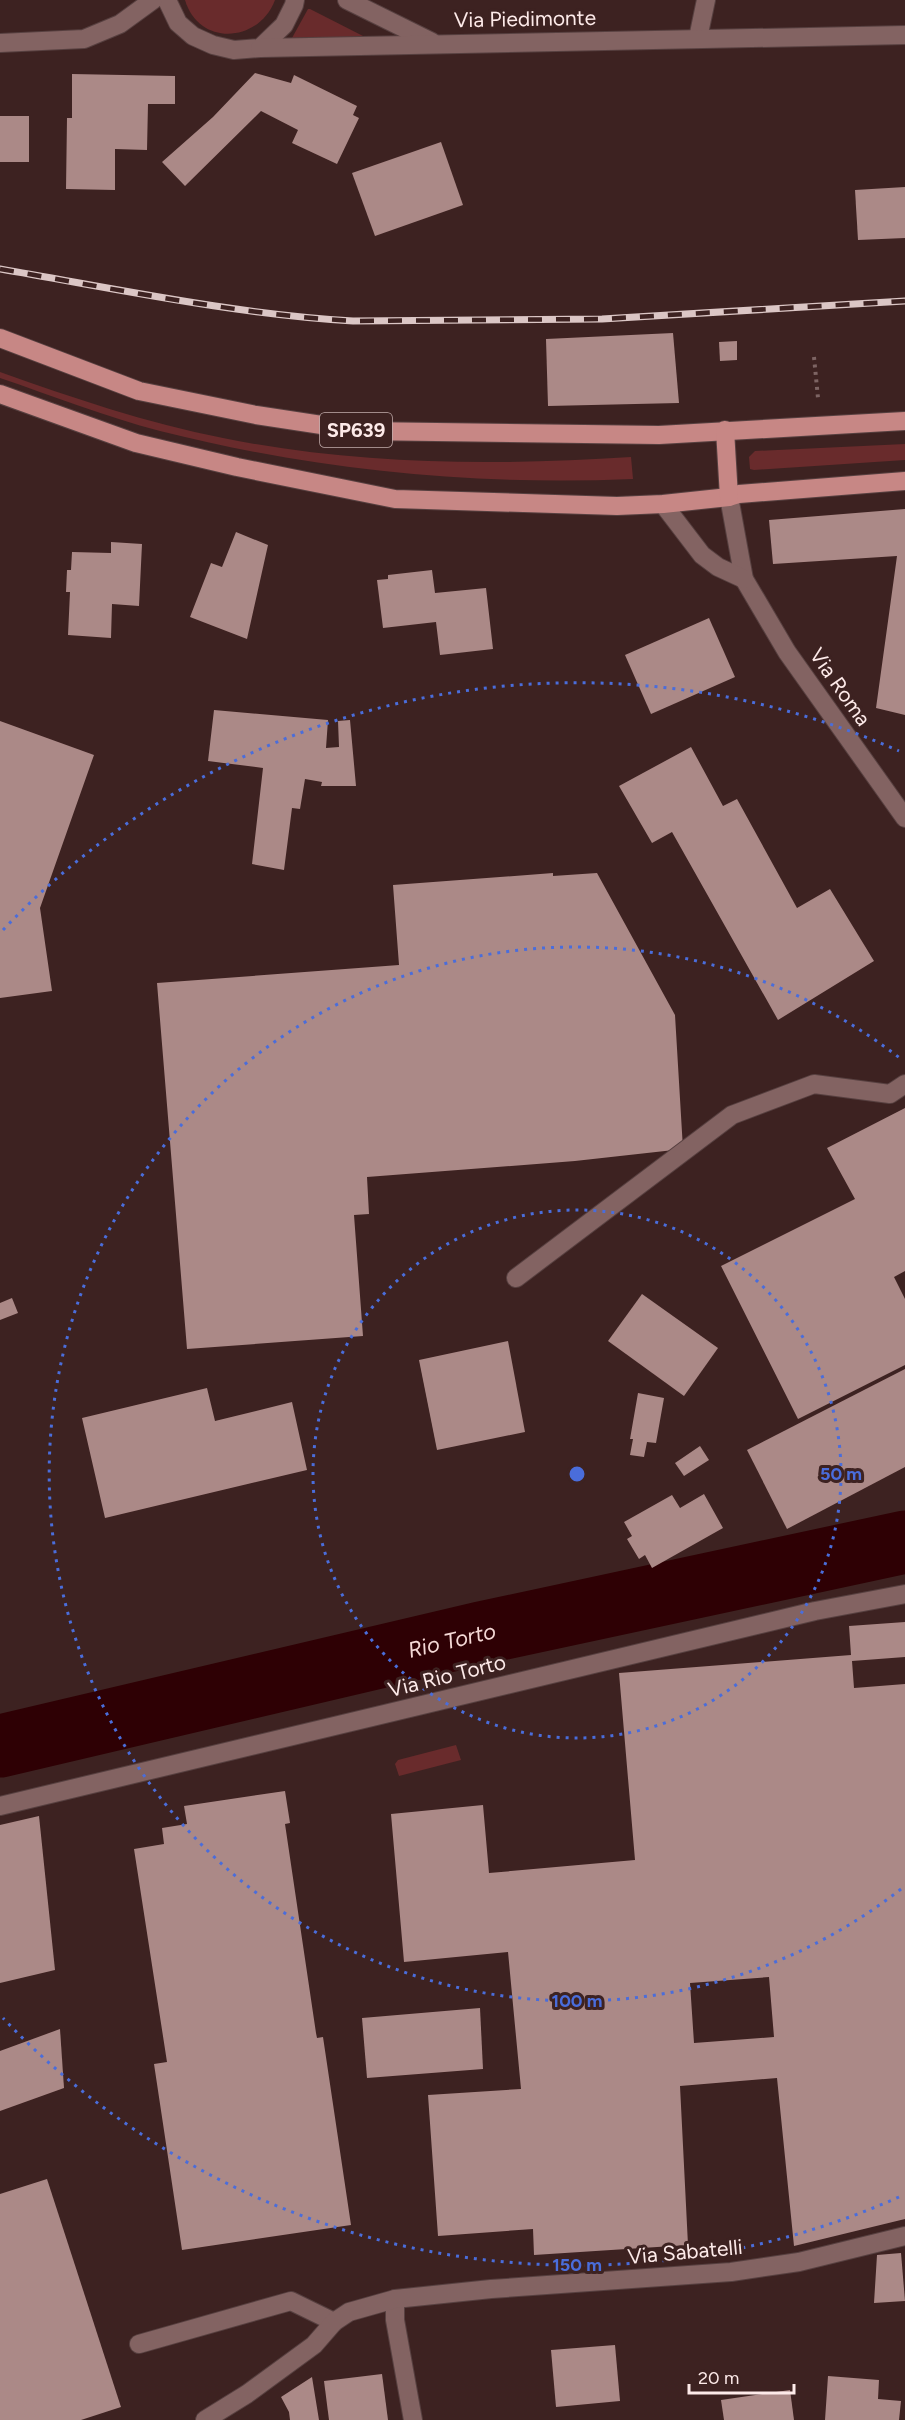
<svg xmlns="http://www.w3.org/2000/svg" width="905" height="2420" font-family="Figtree,sans-serif">
	<style>
		.green { fill: #692b2c }
		.lines { fill: none; stroke-linecap: round; stroke-linejoin: round }
		.river { stroke: #2e0004; stroke-width: 63 }
		.building { fill: #ab8987; fill-rule: evenodd }
		.lane-casing { stroke: #574040; stroke-width: 20 }
		.street-casing { stroke: #574040; stroke-width: 20 }
		.primary-casing { stroke: #574040; stroke-width: 20 }
		.path { stroke: #7d6463; stroke-width: 4; stroke-dasharray: 3 4.5; stroke-linecap: butt }
		.lane { stroke: #836362; stroke-width: 18 }
		.street { stroke: #836362; stroke-width: 18 }
		.primary { stroke: #c78785; stroke-width: 18 }
		.rail-casing { stroke: #dbc6c5; stroke-width: 7 }
		.rail { stroke: #3d2221; stroke-width: 4.5; stroke-dasharray: 14; stroke-linecap: butt }
		.ring { fill: none; stroke: #4a6ddb; stroke-width: 3; stroke-dasharray: 3 6 }
		.labels { text-anchor: middle; stroke-width: 6; stroke-linejoin: round; paint-order: stroke }
		.shield { fill: #3d2221; stroke: #c3aead; stroke-width: 1.5 }
		.shield-label { font-size: 20px; font-weight: bold; fill: #fdeae9 }
		.street-label { font-size: 21px; fill: #fdeae9; stroke: #3d2221 }
		.water-label { font-size: 22px; font-style: italic; fill: #f4d8d6; stroke: #3d2221 }
		.centre { fill: #4a6ddb; stroke: #3d2221; stroke-width: 3 }
		.ring-label { font-size: 18px; text-anchor: middle; font-weight: bold; fill: #4a6ddb; stroke: #3d2221; stroke-width: 6; stroke-linejoin: round; paint-order: stroke }
	</style>
	<rect width="100%" height="100%" fill="#3d2221"/>
	<g class="green">
		<path d="M185 0H275C259 43 199 47 185 0Z"/>
		<polygon points="308,9 310,9 365,37 292,38"/>
		<path d="M0 372C73 398 147 423 223 438 356 465 495 466 631 457L633 479C474 486 314 470 160 431 106 417 53 396 0 378Z"/>
		<polygon points="905,444 905,460 754,470 750,469 749,457 755,451"/>
		<polygon points="456,1745 461,1760 399,1776 395,1764 398,1760"/>
	</g>
	<g class="lines">
		<path class="river" id="s1" d="M0 1746 481 1633 905 1542"/>
	</g>
	<g class="building">
		<polygon points="255,73 291,83 294,75 357,106 353,115 359,118 337,164 292,143 298,130 261,111 185,186 162,162 213,117"/>
		<polygon points="72,74 175,76 175,104 148,104 147,150 115,149 115,190 66,189 67,118 72,118"/>
		<rect x="0" y="116" width="29" height="46"/>
		<polygon points="441,142 463,205 375,236 352,173"/>
		<polygon points="905,187 905,238 858,240 855,190"/>
		<polygon points="673,333 679,403 548,406 546,339"/>
		<polygon points="737,341 737,360 720,361 719,342"/>
		<polygon points="905,509 905,715 876,708 897,556 773,564 769,520"/>
		<polygon points="236,532 268,545 247,639 190,617 211,563 222,567"/>
		<polygon points="111,542 142,544 139,606 112,604 111,638 68,635 70,592 66,592 67,570 71,570 72,552 111,553"/>
		<polygon points="432,570 435,593 486,588 493,649 440,655 436,622 383,628 377,580 388,579 388,575"/>
		<polygon points="709,618 735,677 651,714 625,655"/>
		<polygon points="214,710 328,720 326,748 339,747 338,721 350,720 356,786 321,786 322,782 305,779 300,809 292,808 284,870 252,864 263,768 208,761"/>
		<polygon points="0,721 94,755 40,908 52,991 0,998"/>
		<polygon points="691,747 723,806 737,799 797,908 830,889 874,961 778,1020 672,832 652,843 619,786"/>
		<polygon points="553,873 553,876 597,873 675,1015 683,1149 575,1161 367,1177 369,1214 354,1215 363,1336 187,1349 157,983 399,965 393,885"/>
		<polygon points="905,1108 905,1271 894,1277 905,1299 905,1365 798,1419 721,1266 855,1199 827,1148"/>
		<polygon points="642,1294 718,1348 684,1396 608,1341"/>
		<polygon points="12,1298 18,1313 0,1320 0,1303"/>
		<polygon points="508,1341 525,1432 437,1450 419,1360"/>
		<polygon points="905,1369 905,1467 787,1529 747,1450"/>
		<polygon points="207,1388 215,1421 292,1402 307,1470 105,1518 82,1418"/>
		<polygon points="638,1393 664,1398 656,1443 647,1442 644,1457 630,1455 633,1439 630,1439"/>
		<polygon points="700,1446 709,1460 684,1476 675,1463"/>
		<polygon points="704,1494 723,1528 652,1568 645,1555 639,1559 627,1539 632,1536 624,1522 672,1495 680,1508"/>
		<path d="M905 1622V1657L852 1661 854 1688 905 1684V2219L794 2246 777 2078 680 2086 688 2245 534 2255 533 2229 438 2236 428 2095 521 2089 508 1952 404 1962 391 1814 483 1805 489 1873 635 1860 619 1673 851 1655 849 1626ZM769 1977 774 2037 694 2043 690 1983Z"/>
		<polygon points="285,1791 290,1823 285,1824 316,2033 317,2038 323,2037 351,2225 182,2250 154,2064 167,2062 134,1849 164,1844 162,1828 187,1824 184,1806"/>
		<polygon points="39,1816 55,1970 0,1983 0,1825"/>
		<polygon points="480,2008 483,2069 367,2078 362,2018"/>
		<polygon points="60,2029 64,2088 0,2111 0,2051"/>
		<polygon points="47,2179 121,2407 81,2420 0,2420 0,2194"/>
		<polygon points="901,2253 905,2301 874,2303 877,2255"/>
		<polygon points="615,2345 620,2401 556,2407 551,2350"/>
		<polygon points="382,2374 388,2420 329,2420 324,2381"/>
		<polygon points="828,2376 879,2380 878,2399 901,2401 899,2420 825,2420"/>
		<polygon points="312,2377 319,2420 290,2420 289,2412 281,2397"/>
		<polygon points="790,2390 794,2420 724,2420 721,2400"/>
	</g>
	<g class="lines">
		<g class="lane-casing">
			<g id="lane">
				<polyline points="698,38 706,0"/>
				<polyline points="516,1278 732,1115 814,1084 890,1094 905,1084"/>
			</g>
		</g>
		<g class="street-casing">
			<g id="street">
				<polyline points="167,0 178,23 193,36 213,45 234,50 260,48 284,25 294,5 295,0"/>
				<polyline points="347,0 432,42"/>
				<polyline points="0,43 84,39 120,24 153,0"/>
				<polyline points="260,48 905,35"/>
				<polyline points="729,497 744,579 787,652 905,818"/>
				<polyline points="663,504 702,555 718,567 744,579"/>
				<polyline points="0,1806 815,1611 905,1594"/>
				<polyline points="395,2299 395,2320 413,2420"/>
				<polyline points="139,2344 291,2301 334,2322"/>
				<polyline points="205,2420 247,2394 314,2345 334,2322 349,2312 395,2299 491,2289 731,2272 799,2262 905,2236"/>
			</g>
		</g>
		<g class="primary-casing">
			<g id="primary">
				<polyline points="0,338 139,391 256,415 361,431 659,435 905,421"/>
				<polyline points="0,394 136,443 237,467 395,499 617,506 663,504 729,497 739,494 905,481"/>
				<polyline points="725,430 729,497"/>
			</g>
		</g>
		<polyline class="path" points="814,357 818,398"/>
		<use href="#lane" class="lane"/>
		<use href="#street" class="street"/>
		<use href="#primary" class="primary"/>
		<g class="rail-casing">
			<path id="rail" d="M0 269C117 289 234 314 353 321L602 319 905 301"/>
		</g>
		<use href="#rail" class="rail"/>
	</g>
	<g class="ring">
		<circle cx="577" cy="1474" r="264"/>
		<path d="M901 1889A527 527 0 1 1 901 1059"/>
		<path d="M899 2197A791 791 0 0 1 3 2018M3 930A791 791 0 0 1 899 751"/>
	</g>
	<g class="labels">
		<rect class="shield" x="320" y="413" width="72" height="34" rx="4.5"/>
		<g class="shield-label">
			<text x="356" y="437">SP639</text>
		</g>
		<g class="street-label">
			<text transform="translate(525 19) rotate(-1)" y="7">Via Piedimonte</text>
			<text transform="translate(840 687) rotate(55)" y="7">Via Roma</text>
			<text transform="translate(447 1676) rotate(-14)" y="7">Via Rio Torto</text>
			<text transform="translate(685 2252) rotate(-5)" y="7">Via Sabatelli</text>
		</g>
		<g class="water-label">
			<text dy="8" stroke="none"><textPath href="#s1" startOffset="464">Rio Torto</textPath></text>
		</g>
	</g>
	<circle cx="577" cy="1474" r="9" class="centre"/>
	<g class="ring-label">
		<text x="841" y="1480">50 m</text>
		<text x="577" y="2007">100 m</text>
		<text x="577" y="2271">150 m</text>
	</g>
	<path d="M689 2384v9h105v-9" fill="none" stroke="#fdeae9" stroke-width="3"/>
	<text x="698" y="2384" font-size="18" fill="#fdeae9" stroke="#3d2221" stroke-width="4.5" paint-order="stroke">20 m</text>
</svg>
